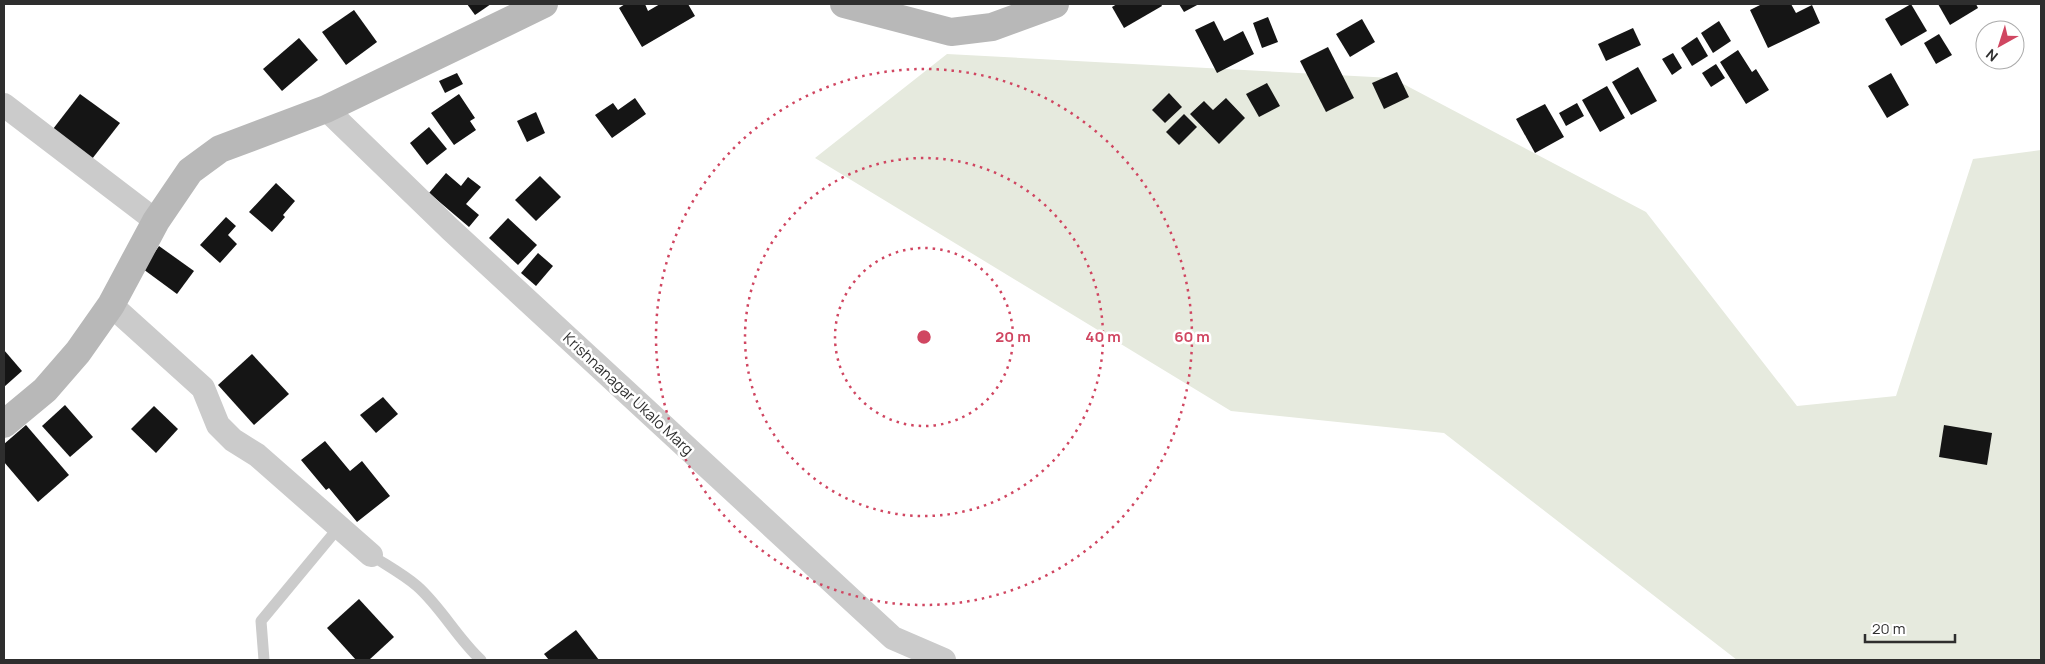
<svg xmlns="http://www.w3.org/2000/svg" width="2045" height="664" font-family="Manrope,sans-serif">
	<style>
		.green { fill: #e6eade }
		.building { fill: #151515 }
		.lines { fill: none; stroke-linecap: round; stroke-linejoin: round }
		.lane { stroke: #cbcbcb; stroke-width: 11 }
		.street { stroke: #cbcbcb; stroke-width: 24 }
		.secondary { stroke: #b8b8b8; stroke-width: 28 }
		.ring { fill: none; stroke: #d04661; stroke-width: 2.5; stroke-dasharray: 2.5 5 }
		.labels { text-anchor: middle; stroke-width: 5; stroke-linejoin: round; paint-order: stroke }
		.street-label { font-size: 15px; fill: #2e2e2e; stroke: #fff }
		.centre { fill: #d04661; stroke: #fff; stroke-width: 2.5 }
		.ring-label { font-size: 15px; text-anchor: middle; font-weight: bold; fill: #d04661; stroke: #fff; stroke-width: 5; stroke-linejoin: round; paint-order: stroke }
	</style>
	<rect width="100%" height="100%" fill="#fff"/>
	<polygon class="green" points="947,54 1392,78 1646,212 1797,406 1896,396 1973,159 2041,150 2041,660 1737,660 1444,433 1231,411 815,158"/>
	<g class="building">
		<polygon points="467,4 491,4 475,15"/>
		<polygon points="625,4 645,4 648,11 660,4 688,4 695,16 642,47 619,8"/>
		<polygon points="1117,4 1161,4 1162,6 1124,28 1112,7"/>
		<polygon points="1179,4 1199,4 1184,12"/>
		<polygon points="1762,4 1791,4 1796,13 1812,5 1820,23 1768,48 1750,10"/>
		<polygon points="1911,4 1927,31 1901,46 1885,19"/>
		<polygon points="1938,4 1976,4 1978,8 1950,25"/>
		<polygon points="354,10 377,42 346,65 322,32"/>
		<polygon points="1268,17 1278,42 1262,48 1253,23"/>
		<polygon points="1362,19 1375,42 1350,57 1336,34"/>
		<polygon points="1214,21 1224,41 1243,31 1254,54 1217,73 1195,30"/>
		<polygon points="1719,21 1731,41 1713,53 1701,33"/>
		<polygon points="1633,28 1641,45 1606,61 1598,44"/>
		<polygon points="1939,34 1952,55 1936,64 1924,43"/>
		<polygon points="1697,37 1708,56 1692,66 1681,48"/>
		<polygon points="299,38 318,60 282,91 263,69"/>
		<polygon points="1328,47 1354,98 1326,112 1300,61"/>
		<polygon points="1738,50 1752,72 1756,69 1769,90 1746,104 1720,62"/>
		<polygon points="1673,53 1682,68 1672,75 1662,59"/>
		<polygon points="1716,64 1725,78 1711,87 1702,73"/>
		<polygon points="1638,67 1657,101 1631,115 1612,82"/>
		<polygon points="1397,72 1409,97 1384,109 1372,83"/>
		<polygon points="457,73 463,84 445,93 439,81"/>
		<polygon points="1891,73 1909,105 1887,118 1868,86"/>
		<polygon points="1267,83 1280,106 1259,117 1246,94"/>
		<polygon points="1607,86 1625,118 1600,132 1582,100"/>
		<polygon points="1169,93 1182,107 1165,123 1152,110"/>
		<polygon points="80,94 120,123 92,159 53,129"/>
		<polygon points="459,94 475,118 470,121 476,130 454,145 431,113"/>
		<polygon points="635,98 646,114 612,138 595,115 613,103 618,110"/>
		<polygon points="1226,98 1245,118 1219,144 1190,114 1204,101 1213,110"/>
		<polygon points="1577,103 1584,116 1566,126 1559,113"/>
		<polygon points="1545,104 1564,137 1535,153 1516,119"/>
		<polygon points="536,112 545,133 527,142 517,121"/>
		<polygon points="1184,114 1197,127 1179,145 1166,132"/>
		<polygon points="429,127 447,149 427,165 410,143"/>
		<polygon points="446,173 461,186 468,177 481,187 466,204 479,215 469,227 429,193"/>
		<polygon points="540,176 561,197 536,221 515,200"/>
		<polygon points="276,183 295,201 283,215 285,217 272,232 249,212"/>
		<polygon points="226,217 236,226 228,235 237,244 220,263 200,245"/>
		<polygon points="508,218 537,245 518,265 489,238"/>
		<polygon points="159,246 194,271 177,294 143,269"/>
		<polygon points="538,253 553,266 536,286 521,273"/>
		<polygon points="4,350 22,371 4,387"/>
		<polygon points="252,354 289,394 254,425 218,385"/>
		<polygon points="383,397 398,414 376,433 360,415"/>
		<polygon points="65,405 93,437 70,457 42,426"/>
		<polygon points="154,406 178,429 156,453 131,429"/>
		<polygon points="26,425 69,475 38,502 4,462 4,444"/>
		<polygon points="1944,425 1992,433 1987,465 1939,457"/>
		<polygon points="325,441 350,471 362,461 390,496 357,522 329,488 326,490 301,460"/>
		<polygon points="359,599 394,637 369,660 356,660 327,628"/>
		<polygon points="576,630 599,660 549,660 544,654"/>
	</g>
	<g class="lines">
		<g class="lane">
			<path d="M371 555C386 565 403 574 417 586 441 607 457 638 481 660"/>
			<polyline points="264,660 261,621 339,527"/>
		</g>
		<g class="street">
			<polyline points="4,105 156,221"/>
			<polyline points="326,109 450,229 893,638 944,660"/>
			<polyline points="111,305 203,388 218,425 233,440 257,455 371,555"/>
		</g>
		<g class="secondary">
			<polyline points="844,4 951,32 992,27 1055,4"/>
			<polyline points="4,424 45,390 78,352 111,305 156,221 190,171 220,149 326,109 544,4"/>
		</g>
	</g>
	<g class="ring">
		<circle cx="924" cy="337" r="89"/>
		<circle cx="924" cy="337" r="179"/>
		<circle cx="924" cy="337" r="268"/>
	</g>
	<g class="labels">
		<g class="street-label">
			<text transform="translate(628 394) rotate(43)" y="5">Krishnanagar Ukalo Marg</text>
		</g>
	</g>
	<circle cx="924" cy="337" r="8" class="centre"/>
	<g class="ring-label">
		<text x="1013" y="342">20 m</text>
		<text x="1103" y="342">40 m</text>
		<text x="1192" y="342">60 m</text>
	</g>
	<rect width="2045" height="664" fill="none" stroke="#2e2e2e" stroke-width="10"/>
	<g transform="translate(2000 45) rotate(219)"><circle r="24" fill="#ffffff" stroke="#ababab"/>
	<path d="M0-4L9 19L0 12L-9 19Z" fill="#d04661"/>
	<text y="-8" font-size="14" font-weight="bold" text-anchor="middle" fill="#2e2e2e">N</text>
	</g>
	<path d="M1865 634v8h90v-8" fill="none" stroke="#2e2e2e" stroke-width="2.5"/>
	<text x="1872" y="634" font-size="15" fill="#2e2e2e" stroke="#ffffff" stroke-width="4" paint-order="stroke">20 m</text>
</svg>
